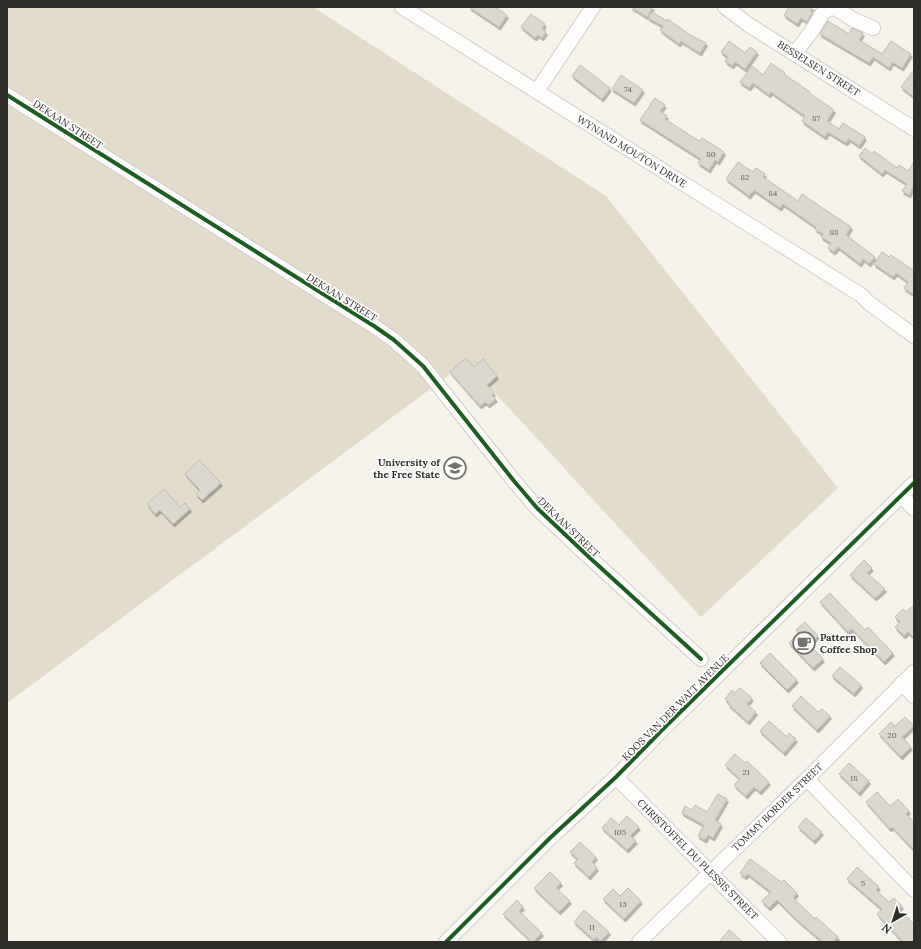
<svg xmlns="http://www.w3.org/2000/svg" width="921" height="949" font-family="Lora,serif">
	<style>
		.green { fill: #e3dccb }
		.building { fill: #dcd8cd; stroke: #bebcb6; filter: url(#shadow) }
		.lines { fill: none; stroke-linecap: round; stroke-linejoin: round }
		.minor-casing { stroke: #cfcdc7; stroke-width: 16 }
		.minor { stroke: #fefdfc; stroke-width: 14 }
		.cycleway-casing { stroke: #fff; stroke-width: 6 }
		.cycleway { stroke: #1b5e20; stroke-width: 4 }
		.labels { text-anchor: middle; stroke-width: 3.5; stroke-linejoin: round; paint-order: stroke }
		.number-label { font-size: 8px; fill: #5d5a54 }
		.street-label { font-size: 10px; fill: #2f2d28; stroke: #fff }
		.poi-label { font-size: 10px; font-weight: bold; fill: #2f2d28; stroke: #fff; text-anchor: end }
	</style>
	<defs>
		<filter id="shadow"><feDropShadow dx="1.5" dy="3" stdDeviation="0" flood-color="#0004"/></filter>
	</defs>
	<rect width="100%" height="100%" fill="#f5f2ea"/>
	<polygon class="green" points="7,7 313,7 606,196 838,488 701,617 485,382 460,367 7,703"/>
	<g class="building">
		<polygon points="469,7 495,7 507,15 499,27"/>
		<polygon points="631,7 653,7 647,17"/>
		<polygon points="789,7 813,7 810,11 813,12 807,22 801,18 797,24 784,15"/>
		<polygon points="652,12 667,21 668,19 690,35 706,43 700,53 681,41 679,44 660,30 663,26 648,18"/>
		<polygon points="531,14 545,24 542,28 546,32 542,38 538,35 535,38 521,27"/>
		<polygon points="828,21 849,34 852,28 863,33 859,40 882,54 891,41 911,54 902,68 892,62 889,68 873,57 869,63 820,34"/>
		<polygon points="729,41 745,53 750,47 757,52 745,69 735,62 732,66 725,61 728,57 721,52"/>
		<polygon points="771,63 785,73 784,74 810,92 809,93 834,110 827,121 839,129 843,123 865,137 859,146 849,139 846,143 828,132 825,137 802,121 805,116 771,92 769,95 753,83 749,88 740,82 752,66 763,75"/>
		<polygon points="580,65 610,88 602,99 572,76"/>
		<polygon points="914,70 914,97 901,87"/>
		<polygon points="621,75 643,90 634,103 612,89"/>
		<polygon points="655,98 665,105 660,111 667,116 665,119 699,141 702,138 724,152 718,162 715,160 709,170 698,163 701,159 640,120"/>
		<polygon points="865,148 872,154 874,151 897,168 899,165 908,171 914,162 914,188 913,187 909,195 902,191 907,184 885,170 882,174 859,156"/>
		<polygon points="738,162 753,172 756,168 765,174 763,177 798,201 802,194 851,227 846,235 875,257 869,264 863,259 860,264 838,247 834,252 828,248 831,243 821,237 823,234 815,229 816,227 783,204 780,208 754,190 749,196 726,179"/>
		<polygon points="882,252 889,257 891,255 914,271 914,295 904,288 908,282 896,273 893,277 874,264"/>
		<polygon points="466,358 474,367 483,359 497,376 487,385 494,393 492,395 496,399 488,405 485,402 480,406 450,372"/>
		<polygon points="199,460 221,483 202,500 196,494 200,490 185,474"/>
		<polygon points="164,489 180,507 185,503 190,509 173,524 160,510 155,514 147,504"/>
		<polygon points="864,560 872,568 867,573 885,589 875,598 850,575"/>
		<polygon points="830,593 865,630 868,627 893,653 884,662 852,629 848,632 820,602"/>
		<polygon points="914,605 914,638 908,632 904,636 895,627 900,622 895,617 903,609 906,612"/>
		<polygon points="805,622 818,636 809,644 823,659 813,668 789,643 799,633 796,630"/>
		<polygon points="770,653 797,680 787,690 760,663"/>
		<polygon points="840,667 861,685 854,694 832,676"/>
		<polygon points="740,688 752,698 747,704 756,712 748,722 728,704 729,703 725,699 732,690 735,693"/>
		<polygon points="801,696 818,712 822,709 830,716 817,730 792,706"/>
		<polygon points="905,717 914,726 902,737 911,747 901,757 879,734 891,722 895,726"/>
		<polygon points="769,721 787,737 789,733 796,739 784,753 760,731"/>
		<polygon points="735,754 745,763 747,761 769,782 760,792 754,787 746,796 734,785 740,779 725,765"/>
		<polygon points="849,763 869,781 859,793 839,774"/>
		<polygon points="877,792 890,806 898,799 909,811 906,814 914,822 914,850 892,827 890,829 866,802"/>
		<polygon points="718,794 727,799 715,820 721,824 713,838 708,835 705,840 698,836 704,825 682,813 685,806 692,810 695,805 707,812"/>
		<polygon points="627,816 639,827 630,836 636,841 627,850 602,828 611,818 619,825"/>
		<polygon points="806,818 822,832 814,841 798,827"/>
		<polygon points="580,842 596,857 592,862 597,868 589,877 574,863 578,859 570,852"/>
		<polygon points="750,859 781,882 784,880 797,893 793,898 815,919 816,917 838,937 833,942 823,942 797,920 777,900 769,908 762,901 771,892 748,874 745,877 740,873"/>
		<polygon points="857,867 879,887 876,890 889,902 894,898 902,906 899,909 914,924 914,942 903,942 877,914 882,909 847,879"/>
		<polygon points="550,872 561,883 556,888 570,901 559,912 534,888"/>
		<polygon points="628,888 641,901 624,919 603,899 613,889 620,896"/>
		<polygon points="517,900 523,907 519,911 542,933 533,942 532,942 503,914"/>
		<polygon points="584,910 609,932 601,941 596,937 594,940 574,922"/>
		<polygon points="729,930 743,942 719,942"/>
	</g>
	<g class="lines">
		<g class="minor-casing">
			<g id="minor">
				<polyline points="402,7 861,295 869,303 914,336"/>
				<polyline points="725,7 749,25 914,129"/>
				<polyline points="795,53 811,32 822,14 829,8 837,9 854,20 873,28"/>
				<polyline points="537,91 593,7"/>
				<polyline points="7,95 374,326 394,340 423,366 514,481 537,508 590,558 701,659"/>
				<polyline points="902,496 914,509"/>
				<polyline points="902,683 914,696"/>
				<polyline points="616,777 779,942"/>
				<polyline points="807,779 914,890"/>
				<polyline points="446,942 550,838 616,777 665,727 914,483"/>
				<polyline points="639,942 807,779 914,672"/>
			</g>
		</g>
		<use href="#minor" class="minor"/>
		<g class="cycleway-casing">
			<g id="cycleway">
				<polyline points="7,95 374,326 394,340 423,366 514,481 537,508 590,558 701,659"/>
				<polyline points="446,942 550,838 616,777 665,727 914,483"/>
			</g>
		</g>
		<use href="#cycleway" class="cycleway"/>
	</g>
	<defs>
		<g id="university-ring" transform="scale(1.15)"><circle r="9.5" fill="#fff" stroke="#74726c" stroke-width="1.5"/><path d="M0-5L7-2L0 1L-7-2ZM-4 1L0 2.5L4 1V4Q0 6-4 4Z" fill="#74726c"/></g>
		<g id="cafe-ring" transform="scale(1.15)"><circle r="9.5" fill="#fff" stroke="#74726c" stroke-width="1.5"/><path d="M-5.5-4.5H6V0H3Q3 3.5 0 3.5H-2.5Q-5.5 3.5-5.5 0ZM3-3.2v2h1.7v-2ZM-6 4.5H4V6H-6Z" fill="#74726c"/></g>
	</defs>
	<g fill-rule="evenodd">
		<use href="#university-ring" x="455" y="468"/>
		<use href="#cafe-ring" x="804" y="643"/>
	</g>
	<g class="labels">
		<g class="number-label">
			<text x="628" y="92">74</text>
			<text x="816" y="121">87</text>
			<text x="711" y="157">80</text>
			<text x="745" y="180">82</text>
			<text x="773" y="196">84</text>
			<text x="834" y="235">88</text>
			<text x="892" y="738">20</text>
			<text x="746" y="775">21</text>
			<text x="854" y="781">18</text>
			<text x="620" y="835">105</text>
			<text x="863" y="886">5</text>
			<text x="623" y="907">13</text>
			<text x="592" y="930">11</text>
		</g>
		<g class="street-label">
			<text transform="translate(819 68) rotate(32)" y="4">BESSELSEN STREET</text>
			<text transform="translate(68 124) rotate(33)" y="4">DEKAAN STREET</text>
			<text transform="translate(632 151) rotate(32)" y="4">WYNAND MOUTON DRIVE</text>
			<text transform="translate(342 297) rotate(32)" y="4">DEKAAN STREET</text>
			<text transform="translate(569 527) rotate(44)" y="4">DEKAAN STREET</text>
			<text transform="translate(675 707) rotate(-45)" y="4">KOOS VAN DER WALT AVENUE</text>
			<text transform="translate(777 807) rotate(-44)" y="4">TOMMY BORDER STREET</text>
			<text transform="translate(698 859) rotate(45)" y="4">CHRISTOFFEL DU PLESSIS STREET</text>
		</g>
		<g class="poi-label">
			<text x="440" y="466">University of<tspan x="440" dy="12">the Free State</tspan></text>
			<text x="820" y="641" text-anchor="start">Pattern<tspan x="820" dy="12">Coffee Shop</tspan></text>
		</g>
	</g>
	<rect width="921" height="949" fill="none" stroke="#2f2d28" stroke-width="16"/>
	<g transform="translate(893 921) rotate(219)" stroke="#ffffff" stroke-width="3" paint-order="stroke">
	<path d="M0-3L7 15L0 10L-7 15Z" fill="#2f2d28"/>
	<text y="-6" font-size="11" font-weight="bold" text-anchor="middle" fill="#2f2d28">N</text>
	</g>
</svg>
